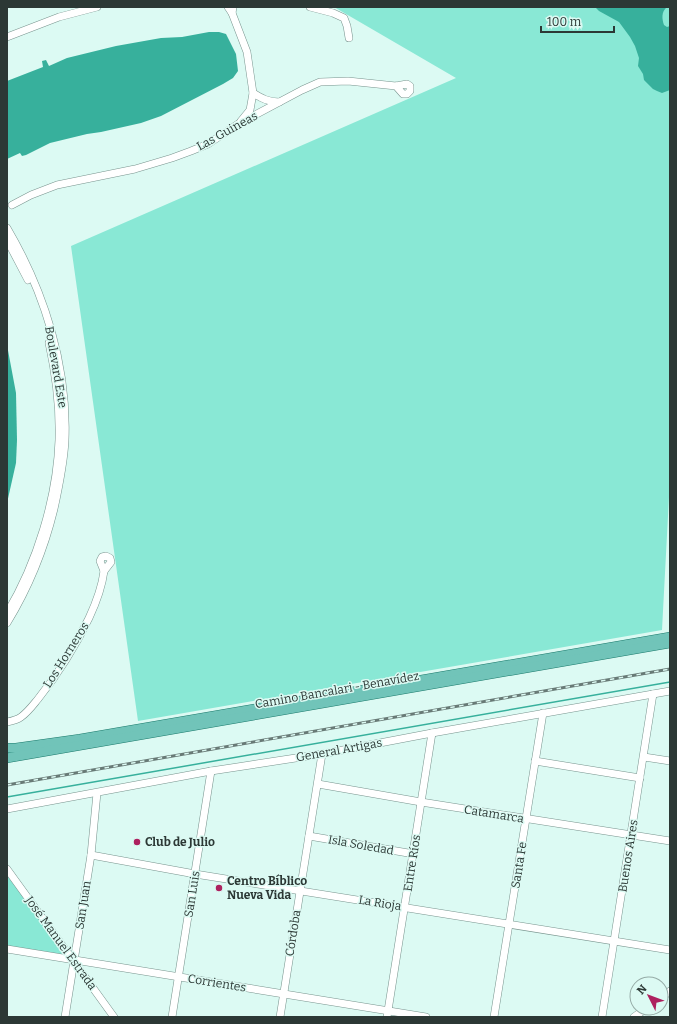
<svg xmlns="http://www.w3.org/2000/svg" width="677" height="1024" font-family="Bitter,serif">
	<style>
		.green { fill: #89e8d5 }
		.water { fill: #37b09c }
		.lines { fill: none; stroke-linecap: round; stroke-linejoin: round }
		.stream { stroke: #37b09c; stroke-width: 1.5 }
		.minor-casing { stroke: #78948e; stroke-width: 8 }
		.major-casing { stroke: #1c7a6c; stroke-width: 10 }
		.minor { stroke: #fff; stroke-width: 7 }
		.major { stroke: #71c4b9; stroke-width: 9 }
		.rail-casing { stroke: #687a76; stroke-width: 3 }
		.rail { stroke: #dcfaf3; stroke-width: 1.5; stroke-dasharray: 4.5; stroke-linecap: butt }
		.poi-dot { fill: #ad215f; stroke: #dcfaf3; stroke-width: 1.5 }
		.labels { text-anchor: middle; stroke-width: 3; stroke-linejoin: round; paint-order: stroke }
		.street-label { font-size: 12px; fill: #2c3835; stroke: #dcfaf3 }
		.poi-label { font-size: 12px; font-weight: bold; fill: #2c3835; stroke: #dcfaf3; text-anchor: start }
	</style>
	<rect width="100%" height="100%" fill="#dcfaf3"/>
	<g class="green">
		<polygon points="334,7 670,7 670,478 662,630 138,721 71,246 456,78"/>
		<polygon points="7,869 74,961 7,949"/>
	</g>
	<g class="water">
		<path d="M595 7H667C661 12 662 19 664 25L667 27 670 26V90L662 93 657 91 653 89 644 80 643 74 638 66 639 58 635 46 630 37 619 22 599 11Z"/>
		<polygon points="209,32 219,32 226,34 236,54 238,71 233,78 223,84 161,116 141,123 101,132 87,134 50,143 26,155 22,156 20,153 7,159 7,81 43,67 42,61 46,60 49,66 67,58 116,46 161,38 182,37"/>
		<polygon points="7,345 16,393 17,440 16,463 7,503"/>
	</g>
	<g class="lines">
		<polyline class="stream" points="7,797 670,682"/>
		<g class="minor-casing">
			<g id="minor">
				<polyline points="228,7 232,13 233,7"/>
				<polyline points="310,7 333,13 344,18 347,26 349,38"/>
				<polyline points="232,13 247,52 253,93"/>
				<polyline points="7,37 59,17 97,7"/>
				<path d="M241 121 250 110 253 93C261 98 268 102 279 102"/>
				<polyline points="12,205 31,195 57,185 135,169 172,158 191,151 208,144 238,124 302,90 320,82 348,81 396,86 407,84 410,86 410,91 407,94 403,94 396,86"/>
				<path d="M7 228C44 291 68 366 65 440 64 463 59 486 54 509 44 550 29 587 7 623"/>
				<polyline points="7,240 28,280"/>
				<polygon points="106,556 110,558 111,562 104,571 100,561 102,557"/>
				<path d="M7 613C37 563 57 498 59 440 60 407 56 375 49 343"/>
				<path d="M7 722C12 721 17 720 21 717 28 712 33 705 38 699 58 674 75 647 89 618 96 603 102 587 104 571"/>
				<polyline points="644,757 670,761"/>
				<polyline points="535,761 640,778"/>
				<polyline points="318,784 421,802 670,841"/>
				<polyline points="7,809 211,771 322,754 432,733 670,691"/>
				<polyline points="309,836 414,854"/>
				<polyline points="91,855 195,874 670,950"/>
				<polyline points="7,869 114,1017"/>
				<polyline points="7,949 426,1017"/>
				<polyline points="661,998 670,991"/>
				<polyline points="65,1017 91,855 97,793"/>
				<polyline points="172,1017 211,771"/>
				<polyline points="280,1017 322,754"/>
				<polyline points="387,1017 432,733"/>
				<polyline points="494,1017 543,713"/>
				<polyline points="602,1017 653,694"/>
				<polyline points="634,1017 647,1008"/>
			</g>
		</g>
		<g class="major-casing">
			<g id="major">
				<polyline points="7,748 16,748 80,739 670,637"/>
				<polyline points="7,758 670,643"/>
			</g>
		</g>
		<use href="#minor" class="minor"/>
		<use href="#major" class="major"/>
		<g class="rail-casing">
			<polyline id="rail" points="7,785 670,669"/>
		</g>
		<use href="#rail" class="rail"/>
	</g>
	<g class="poi-dot">
		<circle cx="137" cy="842" r="4"/>
		<circle cx="219" cy="888" r="4"/>
	</g>
	<g class="labels">
		<g class="street-label">
			<text transform="translate(227 131) rotate(-29)" y="4">Las Guineas</text>
			<text transform="translate(56 367) rotate(80)" y="4">Boulevard Este</text>
			<text transform="translate(66 655) rotate(-58)" y="4">Los Horneros</text>
			<text transform="translate(337 690) rotate(-10)" y="4">Camino Bancalari - Benavídez</text>
			<text transform="translate(339 750) rotate(-10)" y="4">General Artigas</text>
			<text transform="translate(494 814) rotate(9)" y="4">Catamarca</text>
			<text transform="translate(361 845) rotate(10)" y="4">Isla Soledad</text>
			<text transform="translate(628 856) rotate(-81)" y="4">Buenos Aires</text>
			<text transform="translate(412 863) rotate(-81)" y="4">Entre Ríos</text>
			<text transform="translate(519 865) rotate(-81)" y="4">Santa Fe</text>
			<text transform="translate(192 894) rotate(-81)" y="4">San Luis</text>
			<text transform="translate(380 903) rotate(9)" y="4">La Rioja</text>
			<text transform="translate(83 905) rotate(-81)" y="4">San Juan</text>
			<text transform="translate(293 933) rotate(-81)" y="4">Córdoba</text>
			<text transform="translate(61 943) rotate(54)" y="4">José Manuel Estrada</text>
			<text transform="translate(217 983) rotate(9)" y="4">Corrientes</text>
		</g>
		<g class="poi-label">
			<text x="145" y="846">Club de Julio</text>
			<text x="227" y="885">Centro Bíblico<tspan x="227" dy="14">Nueva Vida</tspan></text>
		</g>
	</g>
	<rect width="677" height="1024" fill="none" stroke="#2c3835" stroke-width="16"/>
	<g transform="translate(649 996) rotate(312)"><circle r="19" fill="#dcfaf3" stroke="#96aca7"/>
	<path d="M0-3L7 15L0 10L-7 15Z" fill="#ad215f"/>
	<text y="-6" font-size="11" font-weight="bold" text-anchor="middle" fill="#2c3835">N</text>
	</g>
	<path d="M541 26v6h73v-6" fill="none" stroke="#2c3835" stroke-width="2"/>
	<text x="547" y="26" font-size="12" fill="#2c3835" stroke="#dcfaf3" stroke-width="3" paint-order="stroke">100 m</text>
</svg>
